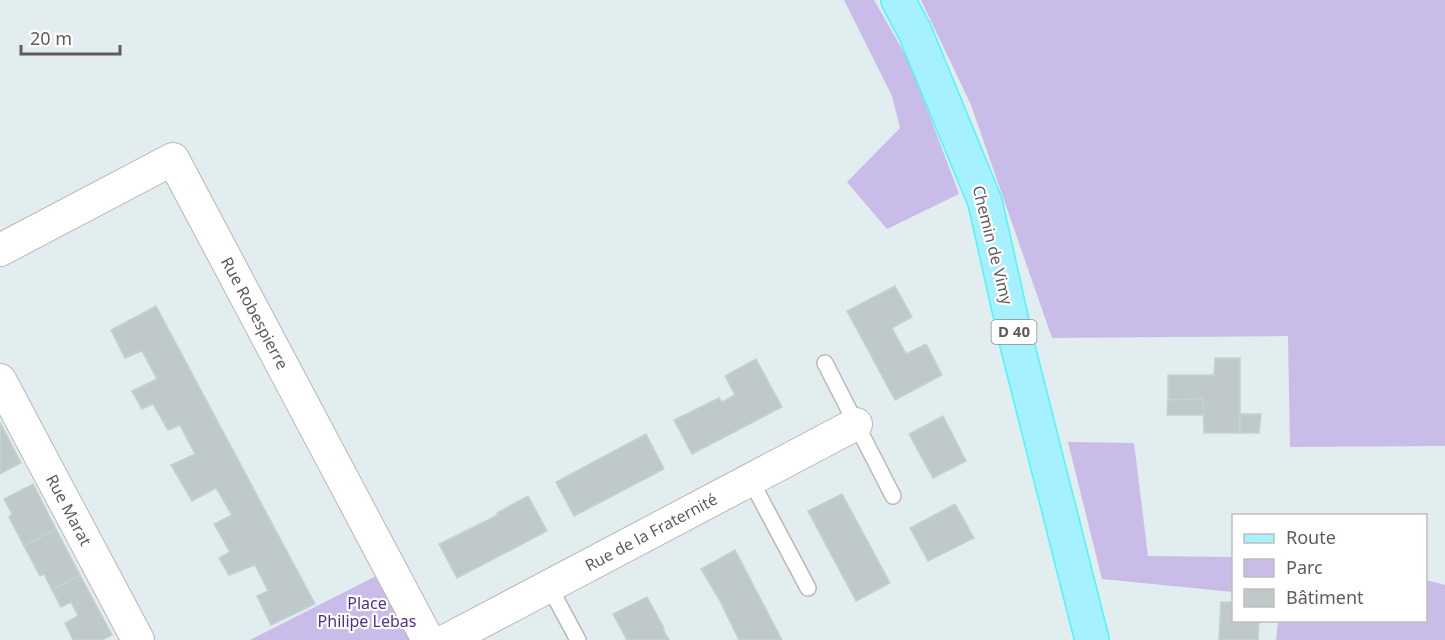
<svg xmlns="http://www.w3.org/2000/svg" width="1445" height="640" font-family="'Noto Sans',sans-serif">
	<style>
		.green { fill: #cabce8 }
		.building { fill: #bfc9c9; stroke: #c0d3d4; stroke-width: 1.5 }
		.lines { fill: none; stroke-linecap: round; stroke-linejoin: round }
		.lane-casing { stroke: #beb5b5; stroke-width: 18 }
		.street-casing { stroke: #beb5b5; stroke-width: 34 }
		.primary-casing { stroke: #4df5fd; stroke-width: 36 }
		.lane { stroke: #fff; stroke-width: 15 }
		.street { stroke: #fff; stroke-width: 32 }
		.primary { stroke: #a6f1ff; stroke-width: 33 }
		.labels { text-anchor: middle; stroke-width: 4.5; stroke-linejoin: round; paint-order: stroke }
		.shield { fill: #fff; stroke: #928c8c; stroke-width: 1.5 }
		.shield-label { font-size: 15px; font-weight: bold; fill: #645a5b }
		.street-label { font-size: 16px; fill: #645a5b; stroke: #fff }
		.park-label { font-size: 16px; fill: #522f8e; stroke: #fff }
	</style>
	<rect width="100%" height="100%" fill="#e2edef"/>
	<g class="green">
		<polygon points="844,0 874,0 910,63 959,194 887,229 847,182 900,128 892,96"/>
		<polygon points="921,0 1445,0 1445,446 1290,447 1288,336 1052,338 971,105"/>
		<polygon points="1068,442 1134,443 1148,556 1233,557 1233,592 1102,579"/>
		<polygon points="378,575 412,640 250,640"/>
		<polygon points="1426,580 1445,585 1445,640 1276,640 1278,621 1426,620"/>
	</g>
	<g class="building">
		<polygon points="895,286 912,317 892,328 906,354 926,344 942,375 895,400 847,311"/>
		<polygon points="156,306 315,604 271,625 257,596 268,591 255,565 229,575 219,558 230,552 214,524 232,515 216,488 192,501 171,465 195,454 180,425 168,430 153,404 142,409 132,391 157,379 142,351 125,358 111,330"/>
		<polygon points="1215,358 1240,358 1240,433 1204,433 1203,399 1168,400 1168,375 1214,375"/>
		<polygon points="756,359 782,407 692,454 674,420 719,398 722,402 735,395 725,376"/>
		<polygon points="1203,399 1204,415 1167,415 1168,400"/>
		<polygon points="1240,414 1261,414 1259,433 1240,433"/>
		<polygon points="943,416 966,461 933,478 909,434"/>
		<polygon points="0,422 21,463 0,474"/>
		<polygon points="646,434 664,469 574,516 556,482"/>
		<polygon points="33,484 56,529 24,546 9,517 12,514 4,499"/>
		<polygon points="842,494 890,583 856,601 808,511"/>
		<polygon points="528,496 547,531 457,578 439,544 498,515 497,513"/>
		<polygon points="955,504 974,538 928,561 910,528"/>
		<polygon points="56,529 80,575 52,590 44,574 40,576 24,546"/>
		<polygon points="735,550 782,640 739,640 719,599 701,569"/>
		<polygon points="80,575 112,635 102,640 73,640 65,623 78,616 71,602 61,607 52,590"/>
		<polygon points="647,597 664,628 663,629 669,640 627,640 613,614"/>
		<polygon points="1221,602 1234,602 1234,620 1259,620 1258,640 1219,640"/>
	</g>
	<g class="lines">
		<g class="lane-casing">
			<g id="lane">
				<polyline points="825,363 893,496"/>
				<polyline points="750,479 808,588"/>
				<polyline points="549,586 578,640"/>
			</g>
		</g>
		<g class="street-casing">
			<g id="street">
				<polyline points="0,250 173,159 428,640"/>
				<polyline points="0,380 138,640"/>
				<polyline points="447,640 856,424"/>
			</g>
		</g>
		<g class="primary-casing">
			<polyline id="primary" points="898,0 915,32 985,202 1016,340 1092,640"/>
		</g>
		<use href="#lane" class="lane"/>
		<use href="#street" class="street"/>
		<use href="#primary" class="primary"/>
	</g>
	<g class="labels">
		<rect class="shield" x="991.5" y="320" width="45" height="24" rx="4.5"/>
		<g class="shield-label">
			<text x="1014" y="337">D 40</text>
		</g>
		<g class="street-label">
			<text transform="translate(993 245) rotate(76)" y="6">Chemin de Vimy</text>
			<text transform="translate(255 313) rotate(62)" y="6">Rue Robespierre</text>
			<text transform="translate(69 510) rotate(62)" y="6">Rue Marat</text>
			<text transform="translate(651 532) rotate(-28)" y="6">Rue de la Fraternité</text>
		</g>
		<g class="park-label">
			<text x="367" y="609">Place<tspan x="367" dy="18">Philipe Lebas</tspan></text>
		</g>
	</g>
	<rect x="1232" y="514" width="195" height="108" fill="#ffffff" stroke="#c1bdbd" stroke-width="1.5"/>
	<rect x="1244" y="534" width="30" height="9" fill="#a6f1ff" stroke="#c1bdbd" stroke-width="1.5"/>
	<text x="1286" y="544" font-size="18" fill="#645a5b">Route</text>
	<rect x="1244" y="559" width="30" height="18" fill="#cabce8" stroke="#c1bdbd" stroke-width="1.5"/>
	<text x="1286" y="574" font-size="18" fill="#645a5b">Parc</text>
	<rect x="1244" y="589" width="30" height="18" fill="#bfc9c9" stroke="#c1bdbd" stroke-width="1.5"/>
	<text x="1286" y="604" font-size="18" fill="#645a5b">Bâtiment</text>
	<path d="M21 45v9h99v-9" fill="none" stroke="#645a5b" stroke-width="3"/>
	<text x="30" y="45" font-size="18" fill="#645a5b" stroke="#ffffff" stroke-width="4.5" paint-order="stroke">20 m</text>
</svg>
